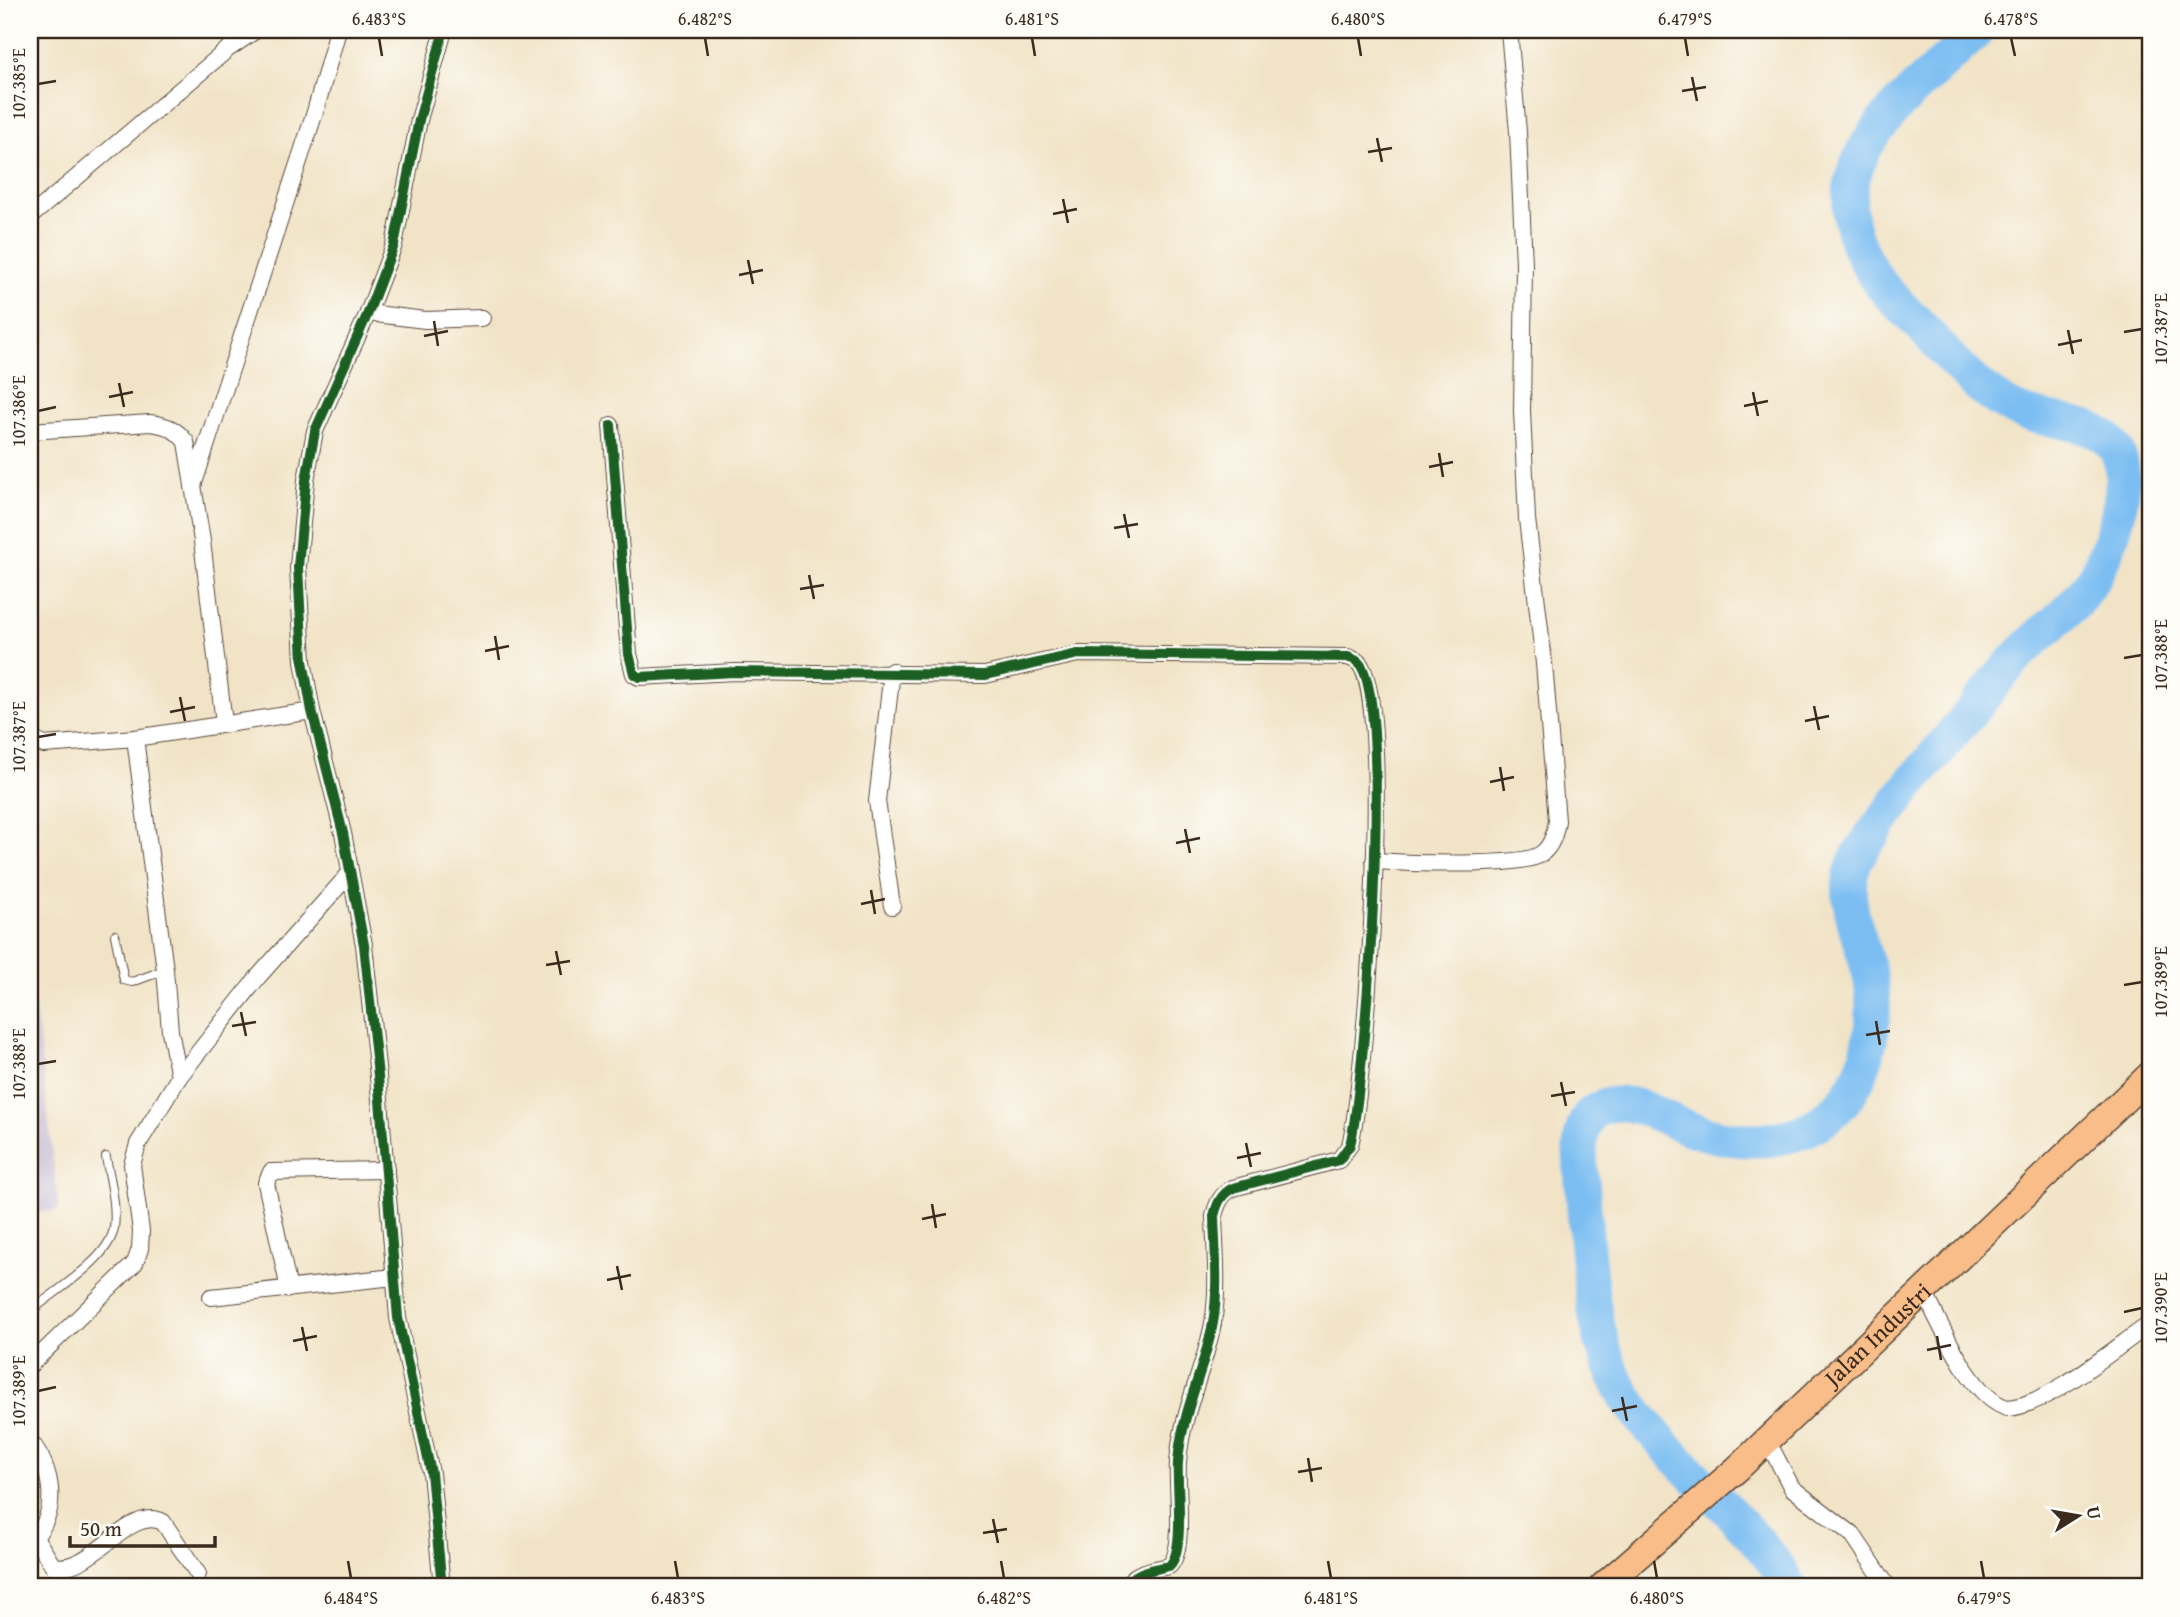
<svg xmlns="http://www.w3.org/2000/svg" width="2180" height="1617" font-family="'Gentium Book Plus',serif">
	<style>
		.industrial { fill: #cbbfd5 }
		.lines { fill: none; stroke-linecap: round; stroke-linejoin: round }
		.river { stroke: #7cbef2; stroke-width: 35 }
		.service-casing { stroke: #564637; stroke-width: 10 }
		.minor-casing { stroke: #564637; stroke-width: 18 }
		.primary-casing { stroke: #564637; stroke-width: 29 }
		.service { stroke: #fff; stroke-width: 8 }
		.minor { stroke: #fff; stroke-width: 16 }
		.primary { stroke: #f8bd89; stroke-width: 26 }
		.cycleway-casing { stroke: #fdfcf7; stroke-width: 15 }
		.cycleway { stroke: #1b5e20; stroke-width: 10 }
		.ticks { fill: none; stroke: #3b2a1e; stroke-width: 2.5 }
		.labels { text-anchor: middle; stroke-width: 5; stroke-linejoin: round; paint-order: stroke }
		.street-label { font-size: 24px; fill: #3b2a1e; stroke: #fdfcf7 }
		.neatline { fill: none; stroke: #3b2a1e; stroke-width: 2.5 }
		.ticks-label { font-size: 18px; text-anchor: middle; fill: #3b2a1e }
	</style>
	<rect width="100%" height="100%" fill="#fdfcf7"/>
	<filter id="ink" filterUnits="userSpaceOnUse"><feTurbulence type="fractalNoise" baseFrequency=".0143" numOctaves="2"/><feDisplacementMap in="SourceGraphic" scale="14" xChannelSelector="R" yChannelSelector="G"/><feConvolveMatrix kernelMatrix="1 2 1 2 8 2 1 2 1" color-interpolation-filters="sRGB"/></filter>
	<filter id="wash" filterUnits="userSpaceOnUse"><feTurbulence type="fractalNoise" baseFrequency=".00686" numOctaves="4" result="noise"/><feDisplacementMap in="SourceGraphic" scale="28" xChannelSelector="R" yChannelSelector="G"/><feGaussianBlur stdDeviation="1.57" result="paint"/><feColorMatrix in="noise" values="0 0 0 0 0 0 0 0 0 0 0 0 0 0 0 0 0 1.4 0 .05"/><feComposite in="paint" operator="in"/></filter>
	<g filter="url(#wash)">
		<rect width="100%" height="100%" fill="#f1e3c6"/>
		<polygon class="industrial" points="30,962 59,1210 30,1214"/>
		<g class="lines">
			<path class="river" d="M1791 1587C1747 1517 1679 1471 1632 1406 1590 1349 1588 1263 1583 1195 1582 1172 1575 1141 1587 1120 1594 1107 1611 1103 1625 1104 1644 1106 1660 1116 1676 1123 1725 1144 1789 1151 1832 1113 1867 1083 1878 1026 1871 982 1865 944 1839 903 1854 864 1859 851 1870 839 1878 827 1903 791 1932 759 1960 725 1981 701 2001 673 2024 650 2056 619 2083 604 2102 561 2115 532 2134 472 2113 445 2091 417 2042 424 2012 408 1971 387 1947 353 1915 320 1903 308 1888 295 1878 281 1798 166 1904 103 1978 30"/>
		</g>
	</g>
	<g filter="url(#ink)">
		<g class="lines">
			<g class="service-casing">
				<g id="service">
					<polyline points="115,935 124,980 132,982 165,970"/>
					<path d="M30 1312C54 1291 109 1260 114 1228 117 1204 110 1180 106 1157"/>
				</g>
			</g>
			<g class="minor-casing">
				<g id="minor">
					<polyline points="30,217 228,49 256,30"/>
					<polyline points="368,313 425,320 482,318"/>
					<path d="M611 425 629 654 634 674 639 677 735 672 985 675 1078 654 1348 657C1351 659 1355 659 1358 662 1395 696 1365 1085 1350 1145L1339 1160 1233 1188C1221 1194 1217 1204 1214 1216 1215 1251 1219 1288 1213 1323 1204 1371 1182 1411 1178 1462 1176 1486 1186 1551 1169 1566 1152 1570 1134 1571 1126 1587"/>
					<path d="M30 431 150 423C167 425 176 429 186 442L202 541 224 723"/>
					<polyline points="193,486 315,112 338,30"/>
					<polyline points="30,738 44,745 135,738 312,711"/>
					<polyline points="135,738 165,970 170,1031 179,1077"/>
					<path d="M1374 861C1403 863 1522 868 1541 854 1552 846 1555 833 1557 821L1544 663 1527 519 1522 411 1524 264 1518 132 1509 30"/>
					<polyline points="892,906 877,801 892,671"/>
					<polyline points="289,1289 266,1183 271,1172 386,1170"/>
					<path d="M1924 1292C1940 1323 1972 1400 2008 1408 2047 1406 2116 1347 2150 1324"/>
					<polyline points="211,1297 394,1277"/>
					<polyline points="30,1365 135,1263 140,1249 141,1231 132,1165 138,1144 179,1077 258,977 350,873"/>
					<polyline points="1767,1440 1792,1488 1853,1535 1888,1587"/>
					<path d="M30 1441C53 1468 61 1516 30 1541"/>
					<path d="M35 1537 53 1566C92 1575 129 1504 163 1522L198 1574"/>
					<polyline points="53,1566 67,1587"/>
					<polyline points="442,1587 431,1473 398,1318 378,1076 364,945 343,833 312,711 303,661 298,567 306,480 315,431 368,313 394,245 419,120 444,30"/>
				</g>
			</g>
			<g class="primary-casing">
				<g id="primary">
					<path id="s1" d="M1602 1587 1737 1469 2150 1075"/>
				</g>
			</g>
			<use href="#service" class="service"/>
			<use href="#minor" class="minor"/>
			<use href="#primary" class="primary"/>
			<g class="cycleway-casing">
				<g id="cycleway">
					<path d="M611 425 629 654 634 674 639 677 735 672 985 675 1078 654 1348 657C1351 659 1355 659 1358 662 1395 696 1365 1085 1350 1145L1339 1160 1233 1188C1221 1194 1217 1204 1214 1216 1215 1251 1219 1288 1213 1323 1204 1371 1182 1411 1178 1462 1176 1486 1186 1551 1169 1566 1152 1570 1134 1571 1126 1587"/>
					<polyline points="442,1587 431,1473 398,1318 378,1076 364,945 343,833 312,711 303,661 298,567 306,480 315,431 368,313 394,245 419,120 444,30"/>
				</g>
			</g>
			<use href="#cycleway" class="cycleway"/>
		</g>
	</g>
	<path class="ticks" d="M379 38 382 56M705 38 708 56M1032 38 1035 56M1358 38 1361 56M1685 38 1688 56M2011 38 2015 56M1692 77 1697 101M38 84 56 81M1682 91 1706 87M1377 138 1382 162M1368 152 1392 148M1063 199 1068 223M1053 214 1077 209M748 260 753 284M739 275 763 270M434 321 438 346M2068 330 2073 354M2124 332 2142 329M424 336 448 331M2058 345 2082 340M119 383 124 407M1753 392 1758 416M109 397 133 392M1744 406 1768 401M38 411 56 407M1439 453 1443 477M1429 467 1453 462M1124 514 1129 538M1114 528 1138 524M809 575 814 599M800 589 824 585M495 636 499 660M485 651 509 646M2124 658 2142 655M180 697 185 721M1814 706 1819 730M170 712 195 707M1805 721 1829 716M38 737 56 734M1500 767 1504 791M1490 782 1514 777M1185 829 1190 853M1176 843 1200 838M871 890 875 914M861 904 885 899M556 951 561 975M546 965 570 961M2124 985 2142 982M241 1012 246 1036M1876 1021 1880 1045M232 1026 256 1022M1866 1035 1890 1031M38 1064 56 1061M1561 1082 1566 1106M1551 1096 1575 1092M1246 1143 1251 1167M1237 1158 1261 1153M932 1204 936 1228M922 1219 946 1214M617 1266 622 1290M607 1280 631 1275M2124 1312 2142 1308M302 1327 307 1351M1937 1336 1941 1360M293 1341 317 1336M1927 1350 1951 1345M38 1391 56 1387M1622 1397 1627 1421M1612 1411 1637 1406M1308 1458 1312 1482M1298 1472 1322 1468M993 1519 998 1543M983 1533 1007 1529M348 1561 351 1578M675 1561 678 1578M1001 1561 1004 1578M1328 1561 1331 1578M1654 1561 1657 1578M1981 1561 1984 1578"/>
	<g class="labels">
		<g class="street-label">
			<text dy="8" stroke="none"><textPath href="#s1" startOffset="374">Jalan Industri</textPath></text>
		</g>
	</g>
	<rect width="2180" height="1617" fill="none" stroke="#fdfcf7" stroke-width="77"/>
	<g transform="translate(2078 1516) rotate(79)" stroke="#fdfcf7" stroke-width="5" paint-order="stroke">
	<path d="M0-5L12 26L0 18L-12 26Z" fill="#3b2a1e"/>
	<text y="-10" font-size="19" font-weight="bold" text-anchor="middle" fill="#3b2a1e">U</text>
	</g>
	<path d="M70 1536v10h145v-10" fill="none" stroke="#3b2a1e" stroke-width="3.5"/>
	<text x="80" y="1536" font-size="21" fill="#3b2a1e" stroke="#fdfcf7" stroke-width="5" paint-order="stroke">50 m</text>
	<rect x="38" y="38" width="2104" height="1540" class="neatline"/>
	<g class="ticks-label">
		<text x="379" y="25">6.483°S</text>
		<text x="705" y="25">6.482°S</text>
		<text x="1032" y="25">6.481°S</text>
		<text x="1358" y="25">6.480°S</text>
		<text x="1685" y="25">6.479°S</text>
		<text x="2011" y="25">6.478°S</text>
		<text transform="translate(19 84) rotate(-90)" y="6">107.385°E</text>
		<text transform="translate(2161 329) rotate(-90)" y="6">107.387°E</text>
		<text transform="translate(19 411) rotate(-90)" y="6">107.386°E</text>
		<text transform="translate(2161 655) rotate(-90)" y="6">107.388°E</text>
		<text transform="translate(19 737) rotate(-90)" y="6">107.387°E</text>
		<text transform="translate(2161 982) rotate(-90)" y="6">107.389°E</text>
		<text transform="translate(19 1064) rotate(-90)" y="6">107.388°E</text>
		<text transform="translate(2161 1308) rotate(-90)" y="6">107.390°E</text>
		<text transform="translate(19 1391) rotate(-90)" y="6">107.389°E</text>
		<text x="351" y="1604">6.484°S</text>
		<text x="678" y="1604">6.483°S</text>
		<text x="1004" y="1604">6.482°S</text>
		<text x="1331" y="1604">6.481°S</text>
		<text x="1657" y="1604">6.480°S</text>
		<text x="1984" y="1604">6.479°S</text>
	</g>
</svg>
